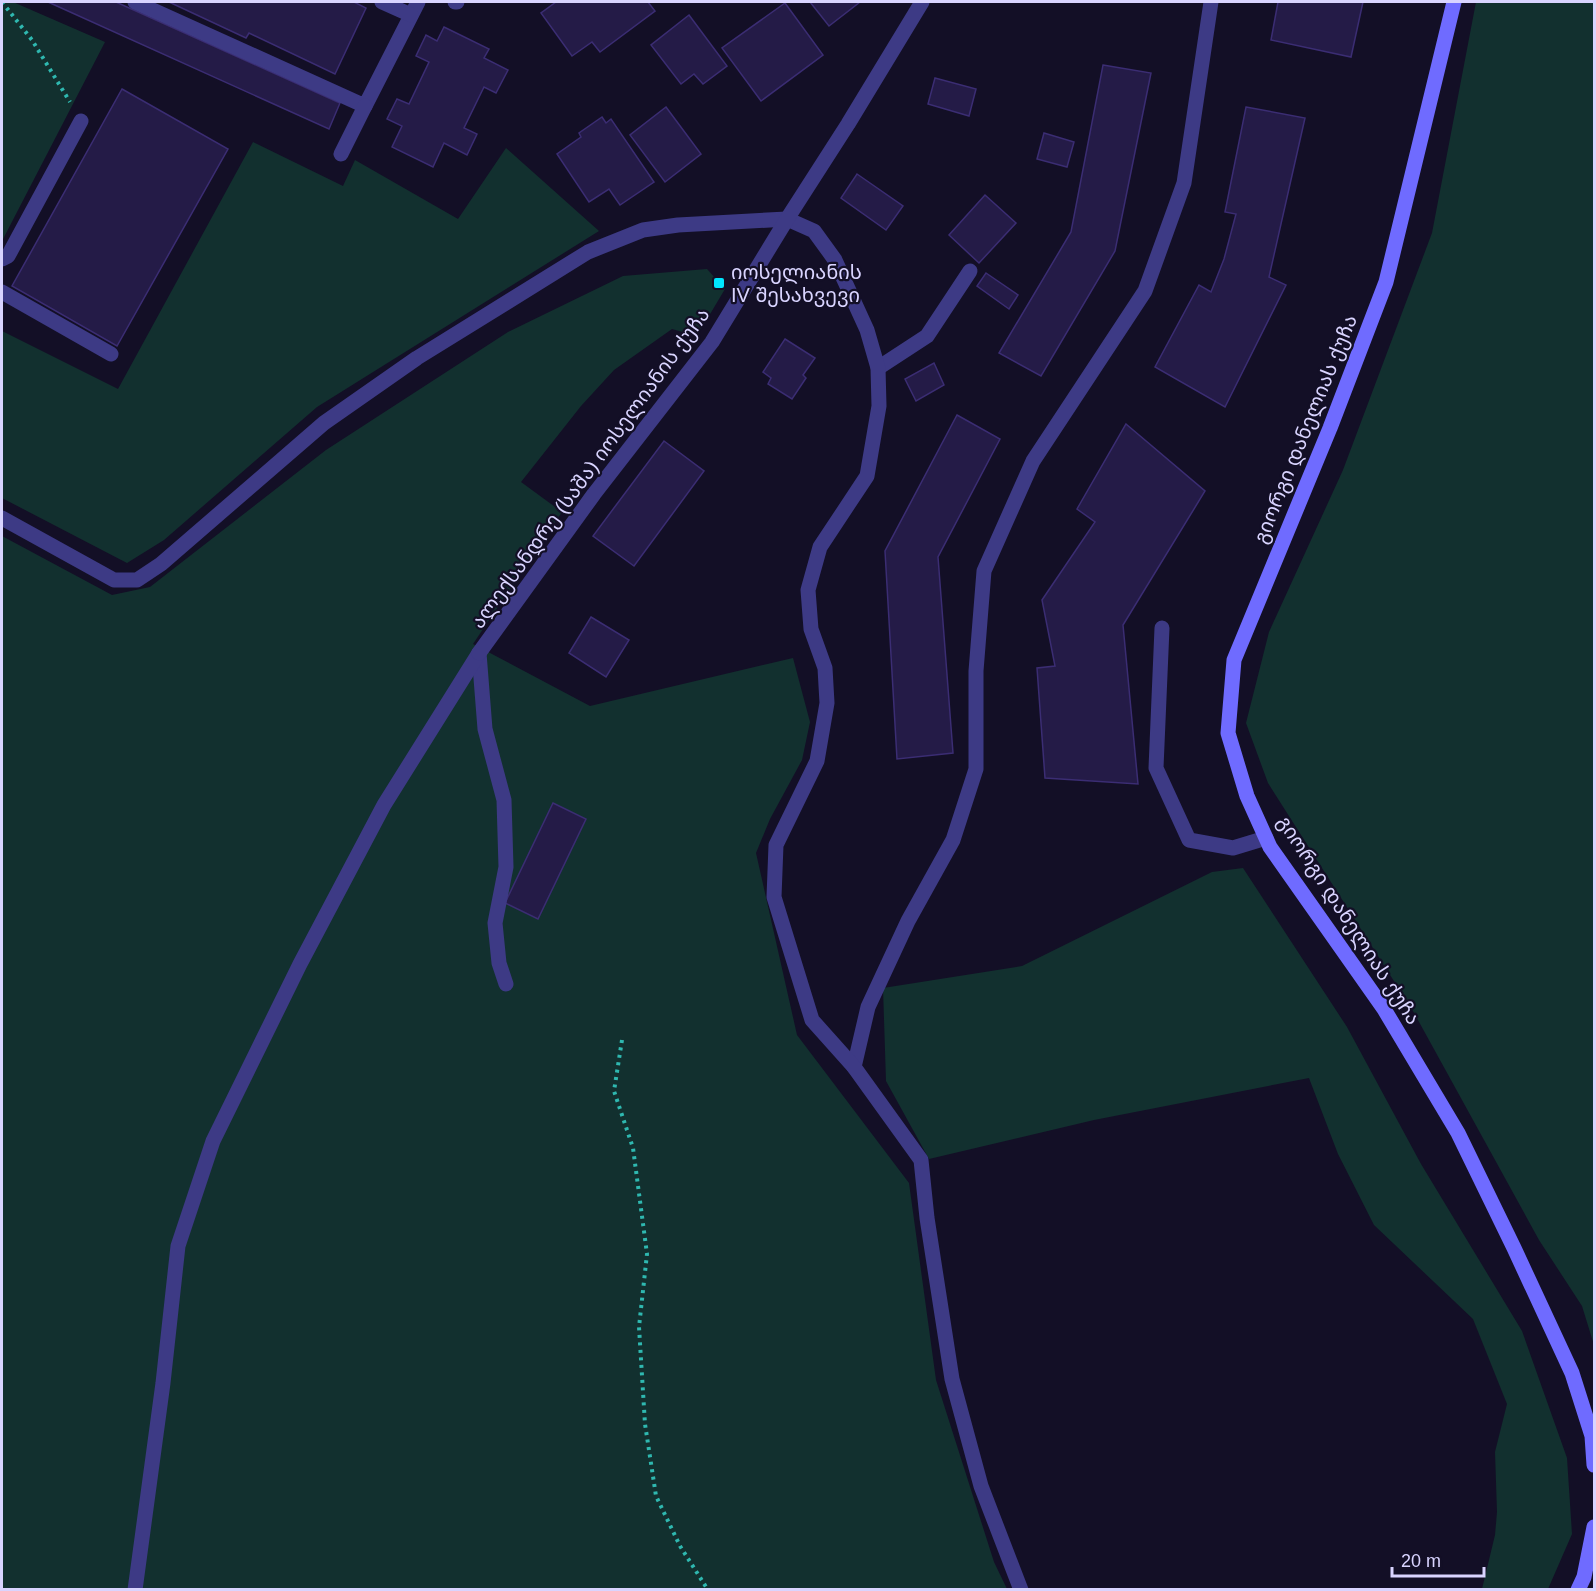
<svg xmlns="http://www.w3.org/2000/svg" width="1596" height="1591" font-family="Arial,'Noto Sans Georgian',sans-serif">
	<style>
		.green { fill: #12302f }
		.building { fill: #241b47; stroke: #3b2d73; stroke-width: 1.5 }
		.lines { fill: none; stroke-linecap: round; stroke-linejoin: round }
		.path { stroke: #2fb8b0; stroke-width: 4; stroke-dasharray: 3 4.5; stroke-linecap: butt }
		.lane { stroke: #3d3a85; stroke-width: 15 }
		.street { stroke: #3d3a85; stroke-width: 15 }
		.secondary { stroke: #6f6bff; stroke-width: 15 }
		.poi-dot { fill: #00e5ff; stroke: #130f26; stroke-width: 2 }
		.labels { text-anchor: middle; stroke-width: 4.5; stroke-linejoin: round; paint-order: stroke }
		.poi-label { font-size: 20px; fill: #d9d4ff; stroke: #130f26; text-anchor: start }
		.street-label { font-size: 20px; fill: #d9d4ff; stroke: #130f26 }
	</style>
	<rect width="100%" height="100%" fill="#130f26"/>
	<g class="green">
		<polygon points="5,2 13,2 105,42 2,241 2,7"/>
		<polygon points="1476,2 1594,2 1594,1345 1582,1306 1539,1240 1413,1011 1268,783 1246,723 1269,632 1343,470 1432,233"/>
		<polygon points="253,142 343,186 355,160 458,219 506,148 599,231 317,407 164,540 127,563 2,498 2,331 118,389"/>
		<polygon points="707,269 725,289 697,336 672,329 614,370 581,406 521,482 562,512 473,644 590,706 793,658 810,722 802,760 770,819 756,853 797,1035 909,1183 936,1380 994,1562 1007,1589 2,1589 2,536 112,595 150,587 326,450 508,332 623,276"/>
		<polygon points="1243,868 1347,1027 1421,1164 1522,1331 1567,1458 1572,1534 1548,1589 1482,1589 1495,1535 1497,1512 1495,1452 1507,1404 1473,1319 1374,1225 1338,1154 1309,1078 1094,1120 929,1159 886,1081 883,988 1022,966 1212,872"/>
	</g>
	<g class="building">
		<polygon points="48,2 116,2 340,103 329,129"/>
		<polygon points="169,2 354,2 366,8 335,74 249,33 246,38"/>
		<polygon points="556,2 648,2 655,11 600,52 592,42 572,56 541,13"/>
		<polygon points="810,2 860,2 829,26"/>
		<polygon points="1278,2 1363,2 1351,57 1271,40"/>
		<polygon points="785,3 823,55 761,101 722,48"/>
		<polygon points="689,15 727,66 703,84 694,74 681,84 651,45"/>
		<polygon points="444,27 489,49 484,58 508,70 496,93 484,87 464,128 477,134 467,155 444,143 433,167 392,147 402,126 387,119 397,99 409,104 429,62 416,56 426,35 437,41"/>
		<polygon points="1103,65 1151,73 1115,251 1041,376 999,353 1071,232"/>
		<polygon points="935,78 976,89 969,116 928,104"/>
		<polygon points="122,89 228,149 117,346 12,286"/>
		<polygon points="666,107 701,154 665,182 630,135"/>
		<polygon points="1246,107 1305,118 1269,277 1286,285 1225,407 1155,367 1199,285 1211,292 1224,259 1236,214 1225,212"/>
		<polygon points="602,117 606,123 611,119 654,182 620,205 609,189 589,202 557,154 581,137 579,133"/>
		<polygon points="1044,133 1074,142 1067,167 1037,159"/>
		<polygon points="857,174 903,206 886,230 841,198"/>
		<polygon points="985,195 1016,223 979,263 949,235"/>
		<polygon points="986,273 1018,295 1009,309 977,286"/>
		<polygon points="785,339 815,358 803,375 806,378 792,399 768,384 771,378 763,372"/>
		<polygon points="934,363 944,385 916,401 905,379"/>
		<polygon points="957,415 1000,439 938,557 953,753 897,759 885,551"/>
		<polygon points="1126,424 1205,491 1123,625 1138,784 1045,778 1037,668 1055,666 1042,600 1095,522 1077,509"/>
		<polygon points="664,441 704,471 634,566 593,536"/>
		<polygon points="591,617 629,640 606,677 569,653"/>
		<polygon points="553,803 586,819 538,919 505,903"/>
	</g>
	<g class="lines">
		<g class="path">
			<polyline points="2,2 32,40 70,102"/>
			<polyline points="622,1040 614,1091 633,1148 647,1254 639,1327 645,1424 656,1496 680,1546 708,1590"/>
		</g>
		<g class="lane">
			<polyline points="135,2 365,106 418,2"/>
			<polyline points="382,2 411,15"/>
			<polyline points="341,154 365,106"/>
			<polyline points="2,259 8,256 81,121"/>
			<polyline points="2,292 111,354"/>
			<polyline points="878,368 927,336 970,271"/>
			<polyline points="1162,628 1156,768 1189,840 1233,848 1266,838"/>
			<polyline points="479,653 485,729 504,800 506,867 495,923 499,963 506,984"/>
			<polyline points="854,1067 868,1007 908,921 953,840 976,769 976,671 984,571 1033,461 1145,291 1184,183 1211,2"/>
			<polyline points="135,1590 163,1383 178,1246 213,1141 300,964 384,805 479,653"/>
		</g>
		<g class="street">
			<polyline points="455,2 457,2"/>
			<polyline points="2,518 114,580 137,580 161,564 324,423 417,358 588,252 643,230 678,225 787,219 814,231 835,260 867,330 878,368 879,406 867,476 820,547 808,590 811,629 825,668 827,703 817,761 776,845 774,897 812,1020 854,1067 921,1160 927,1218 952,1379 981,1486 1021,1590"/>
			<polyline points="479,653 594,494 712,342 787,219 848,124 922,2"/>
		</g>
		<g class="secondary">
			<polyline points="1454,2 1386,282 1330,428 1234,660 1228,733 1247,796 1270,847 1384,1009 1458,1133 1514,1248 1572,1373 1592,1436 1594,1465"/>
			<polyline points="1578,1590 1584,1577 1594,1527"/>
		</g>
	</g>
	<rect class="poi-dot" x="713" y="277" width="12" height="12" rx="3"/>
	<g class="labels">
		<g class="poi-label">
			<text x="731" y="279">იოსელიანის<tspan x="731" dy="23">IV შესახვევი</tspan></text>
		</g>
		<g class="street-label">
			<text transform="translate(1305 429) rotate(-68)" y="7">გიორგი დანელიას ქუჩა</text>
			<text transform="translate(590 468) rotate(-54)" y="7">ალექსანდრე (საშა) იოსელიანის ქუჩა</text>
			<text transform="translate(1349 920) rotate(57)" y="7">გიორგი დანელიას ქუჩა</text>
		</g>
	</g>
	<rect width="1596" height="1591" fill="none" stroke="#d9d4ff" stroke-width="6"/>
	<path d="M1392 1567v9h92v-9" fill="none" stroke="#d9d4ff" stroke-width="3"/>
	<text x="1401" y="1567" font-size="18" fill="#d9d4ff" stroke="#130f26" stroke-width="4.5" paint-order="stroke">20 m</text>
</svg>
